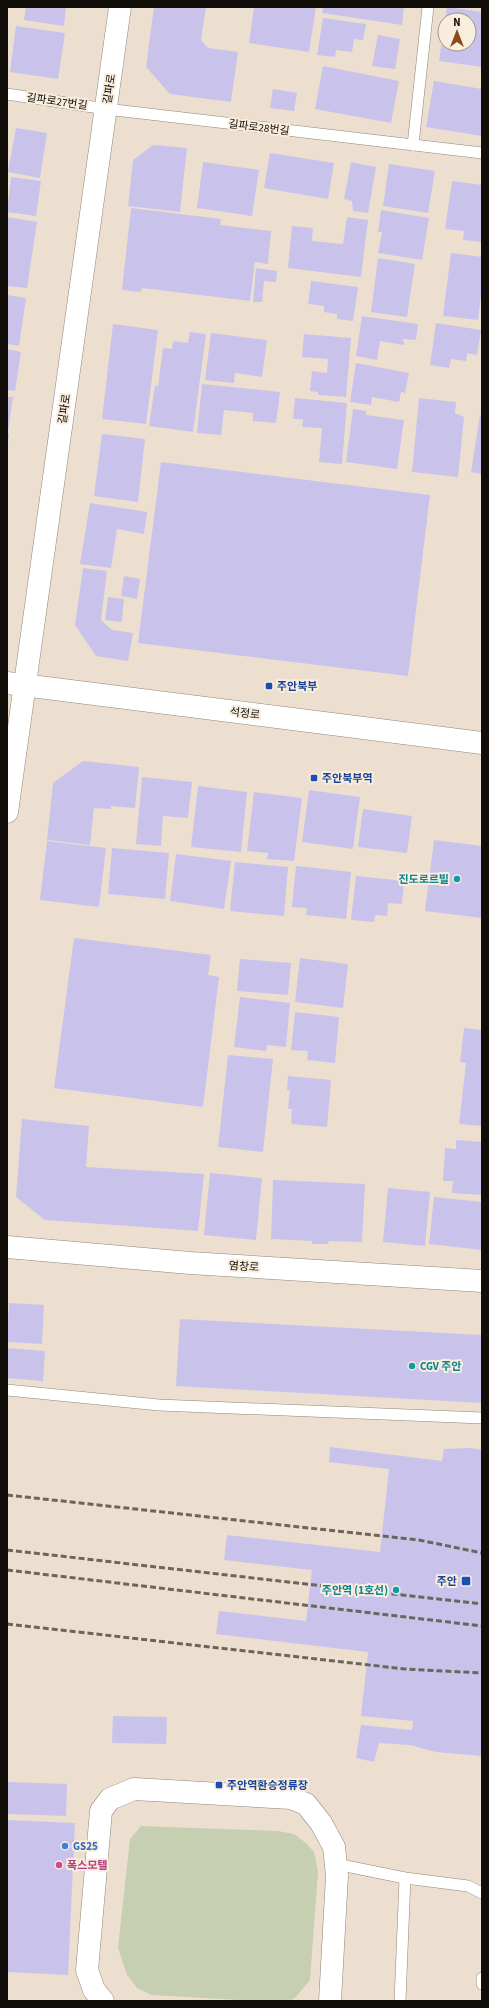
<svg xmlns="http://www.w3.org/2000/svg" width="489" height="2008" font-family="'Source Sans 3','Noto Sans KR',sans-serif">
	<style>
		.green { fill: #c6cfb2 }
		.building { fill: #c9c3ec }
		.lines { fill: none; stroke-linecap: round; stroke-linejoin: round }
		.service-casing { stroke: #918677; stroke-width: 12 }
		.minor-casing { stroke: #918677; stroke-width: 23 }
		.secondary-casing { stroke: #918677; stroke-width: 23 }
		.service { stroke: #fff; stroke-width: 11 }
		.minor { stroke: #fff; stroke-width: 22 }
		.secondary { stroke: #fff; stroke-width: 22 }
		.rail { stroke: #6d655c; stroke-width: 3; stroke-dasharray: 6 3; stroke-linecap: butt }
		.transit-dot { fill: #1a4fb4; stroke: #f9eddd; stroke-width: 1.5 }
		.culture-dot { fill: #0f9aa8; stroke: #f9eddd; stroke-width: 1.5 }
		.shop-dot { fill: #3f7fe0; stroke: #f9eddd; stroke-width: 1.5 }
		.hotel-dot { fill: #d1479c; stroke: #f9eddd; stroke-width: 1.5 }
		.labels { text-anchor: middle; stroke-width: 4; stroke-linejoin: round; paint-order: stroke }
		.street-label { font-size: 11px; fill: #110d08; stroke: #f9eddd }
		.transit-label { font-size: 11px; font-weight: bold; fill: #164399; stroke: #f9eddd; text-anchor: start }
		.culture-label { font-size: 11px; font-weight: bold; fill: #0d838f; stroke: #f9eddd; text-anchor: end }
		.shop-label { font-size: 11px; font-weight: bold; fill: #366cbe; stroke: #f9eddd; text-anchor: start }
		.hotel-label { font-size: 11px; font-weight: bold; fill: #b23c85; stroke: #f9eddd; text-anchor: start }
	</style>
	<rect width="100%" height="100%" fill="#ecdfd0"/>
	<polygon class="green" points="141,1826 278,1831 294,1834 306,1843 314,1852 318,1872 310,1980 295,1998 289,2001 258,2001 152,1995 137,1988 127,1975 118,1948 130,1839"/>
	<g class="building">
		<polygon points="26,7 66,7 64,26 24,20"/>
		<polygon points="154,7 206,7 201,40 208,48 238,52 231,102 170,94 146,67"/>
		<polygon points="254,7 316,7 309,52 249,43"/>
		<polygon points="323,7 404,7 402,25 322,13"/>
		<polygon points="447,7 482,12 482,67 439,61 444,27 445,44 469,44 469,20 445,20"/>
		<polygon points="323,18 366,24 363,40 354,39 352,52 336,50 335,57 317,55"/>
		<polygon points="16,26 65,33 58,79 10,72"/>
		<polygon points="378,35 400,39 395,69 372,66"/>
		<polygon points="323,66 399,81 391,123 315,109"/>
		<polygon points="434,81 482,89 482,136 426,127"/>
		<polygon points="273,89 297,93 294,111 270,108"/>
		<polygon points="16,128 47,133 40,178 8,172"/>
		<polygon points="153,145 187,148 180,212 128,206 133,160"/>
		<polygon points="270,153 334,163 328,199 264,188"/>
		<polygon points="203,162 259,170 252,216 197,208"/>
		<polygon points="351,162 376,167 368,213 353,211 352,201 344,199"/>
		<polygon points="389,164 435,171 428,213 383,206"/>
		<polygon points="11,177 41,181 36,216 7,212"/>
		<polygon points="452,181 482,185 482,242 463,240 464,231 445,229"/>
		<polygon points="131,208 221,219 220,225 271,231 268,264 255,262 250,301 142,288 141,292 122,290"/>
		<polygon points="381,210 429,218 422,260 378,253 382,232 378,232"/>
		<polygon points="7,217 37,222 27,288 7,286"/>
		<polygon points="347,217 368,220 361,277 288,268 292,226 313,228 312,241 343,244"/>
		<polygon points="451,253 482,257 482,287 478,320 443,316"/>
		<polygon points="378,258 415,264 407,317 371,312"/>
		<polygon points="256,268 277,271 276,282 264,281 262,302 253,302"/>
		<polygon points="311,281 358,287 353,321 337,319 337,314 324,312 324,306 308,304"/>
		<polygon points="7,295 26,298 19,346 7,344"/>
		<polygon points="362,316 418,324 416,340 403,339 404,345 380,341 377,360 356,356"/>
		<polygon points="436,323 481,330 477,355 467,353 466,361 451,359 449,368 430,365"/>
		<polygon points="113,324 158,330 146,424 102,419"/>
		<polygon points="190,332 206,334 193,432 149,426 155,385 158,387 163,348 172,349 173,341 188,343"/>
		<polygon points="211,333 267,340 262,377 235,373 234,383 205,380"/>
		<polygon points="304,334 351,338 346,397 318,395 318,392 310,391 312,371 327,373 328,359 302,357"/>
		<polygon points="7,349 21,352 15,391 7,390"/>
		<polygon points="356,363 409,373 405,393 401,392 399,402 372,397 371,405 350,402"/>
		<polygon points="202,384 280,392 276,423 253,421 253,413 224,410 221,435 197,433"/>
		<polygon points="7,397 13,397 8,432 7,432"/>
		<polygon points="295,398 347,403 342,464 319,462 322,428 302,427 303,419 293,419"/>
		<polygon points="419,398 456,402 455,413 464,417 458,477 412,472"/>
		<polygon points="353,409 366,411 366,415 404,420 397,469 346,462"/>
		<polygon points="480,415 482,416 482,474 471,472"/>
		<polygon points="7,433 9,434 8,444 7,444"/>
		<polygon points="102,434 145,439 138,502 94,496"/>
		<polygon points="161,462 430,495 408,676 138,643"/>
		<polygon points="90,503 147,512 144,534 117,529 111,568 80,564"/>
		<polygon points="83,568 107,571 101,620 112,630 133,633 128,661 96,656 75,625"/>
		<polygon points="124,576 140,579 137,599 121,596"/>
		<polygon points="108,597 124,599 122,622 105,620"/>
		<polygon points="83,761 139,767 135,808 111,806 111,809 94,808 90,845 47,840 53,783"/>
		<polygon points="142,777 192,782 188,818 163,816 161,846 136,844"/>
		<polygon points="198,786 247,792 241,852 191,847"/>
		<polygon points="309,790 360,797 353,849 302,842"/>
		<polygon points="254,792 302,798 294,861 267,859 268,853 247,851"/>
		<polygon points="363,809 412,816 407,853 358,847"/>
		<polygon points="434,840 482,846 482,918 425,911"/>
		<polygon points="47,841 106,848 99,907 40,900"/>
		<polygon points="112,848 169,853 165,899 108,894"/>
		<polygon points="176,854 231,861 224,909 170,901"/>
		<polygon points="235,862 288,867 284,916 230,911"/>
		<polygon points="296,866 351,872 346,919 306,915 307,908 292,907"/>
		<polygon points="356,876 404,881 402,904 388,903 387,916 375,915 374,922 351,920"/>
		<polygon points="74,938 211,955 208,975 219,977 203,1107 54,1088"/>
		<polygon points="300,958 348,964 343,1008 295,1002"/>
		<polygon points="240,959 291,963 288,995 237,991"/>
		<polygon points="240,997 290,1003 286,1047 267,1045 266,1051 234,1047"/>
		<polygon points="295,1012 339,1017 335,1063 307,1060 308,1051 291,1050"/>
		<polygon points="464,1028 482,1030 482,1126 459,1124 466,1063 460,1062"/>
		<polygon points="228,1055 273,1059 263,1152 218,1147"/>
		<polygon points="288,1076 331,1080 327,1127 291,1124 292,1109 288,1109 290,1090 287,1090"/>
		<polygon points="22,1119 89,1126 86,1167 204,1174 198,1231 45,1220 16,1197"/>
		<polygon points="456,1140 482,1142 482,1195 452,1193 453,1181 443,1181 445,1148 456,1149"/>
		<polygon points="210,1173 262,1178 256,1240 204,1235"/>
		<polygon points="273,1180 365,1184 362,1242 329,1241 328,1244 312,1244 312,1241 271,1239"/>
		<polygon points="388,1188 430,1192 425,1246 383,1242"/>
		<polygon points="434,1197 482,1202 482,1250 429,1244"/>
		<polygon points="9,1303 44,1305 42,1344 7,1342"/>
		<polygon points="180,1319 482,1335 482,1403 176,1386"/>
		<polygon points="7,1348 45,1351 43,1381 7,1378"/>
		<polygon points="330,1447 442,1461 444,1449 471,1448 482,1450 482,1756 436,1752 410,1745 379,1743 374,1762 356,1758 361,1725 412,1730 413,1721 361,1716 368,1652 216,1634 219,1611 306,1621 312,1570 224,1560 227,1535 380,1552 389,1469 329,1462"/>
		<polygon points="113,1716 167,1717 166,1744 112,1743"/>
		<polygon points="7,1782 67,1784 66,1816 7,1814"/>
		<polygon points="7,1820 75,1823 68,1975 7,1972"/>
	</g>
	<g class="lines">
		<g class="service-casing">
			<g id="service">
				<polyline points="7,94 106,109 482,153"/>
				<polyline points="413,145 428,7"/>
				<polyline points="7,1390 159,1405 482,1418"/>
				<polyline points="336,1864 405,1878 468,1886 482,1893"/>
				<polyline points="482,1978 482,1984"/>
				<polyline points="400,2001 405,1878"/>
			</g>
		</g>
		<g class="minor-casing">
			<g id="minor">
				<polyline points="7,812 120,7"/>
				<polyline points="7,1247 190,1263 482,1281"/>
			</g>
		</g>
		<g class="secondary-casing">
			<g id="secondary">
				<polyline points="7,683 482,743"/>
				<polyline points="103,2001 94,1990 87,1970 101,1811 110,1799 134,1789 291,1798 306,1804 321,1823 334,1847 337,1876 330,2001"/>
			</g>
		</g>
		<use href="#service" class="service"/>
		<use href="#minor" class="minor"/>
		<use href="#secondary" class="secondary"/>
		<g class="rail">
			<polyline points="7,1495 419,1540 482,1553"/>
			<polyline points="7,1550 482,1604"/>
			<polyline points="7,1570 482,1626"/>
			<polyline points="7,1624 405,1669 482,1673"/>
		</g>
	</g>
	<g class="transit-dot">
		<rect x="265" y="682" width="8" height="8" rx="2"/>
		<rect x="310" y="774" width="8" height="8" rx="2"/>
		<rect x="461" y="1576" width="10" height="10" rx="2"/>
		<rect x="215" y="1781" width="8" height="8" rx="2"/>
	</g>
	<g class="culture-dot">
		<circle cx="457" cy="879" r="4"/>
		<circle cx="412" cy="1366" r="4"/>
		<circle cx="396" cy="1590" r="4"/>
	</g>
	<circle class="shop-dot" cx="65" cy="1846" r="4"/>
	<circle class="hotel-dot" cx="59" cy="1865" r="4"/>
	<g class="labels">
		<g class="street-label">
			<text transform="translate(109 89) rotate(-82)" y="4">길파로</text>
			<text transform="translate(57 101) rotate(8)" y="4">길파로27번길</text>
			<text transform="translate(259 127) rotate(7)" y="4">길파로28번길</text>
			<text transform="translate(64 409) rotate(-82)" y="4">길파로</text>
			<text transform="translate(245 713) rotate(7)" y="4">석정로</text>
			<text transform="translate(244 1266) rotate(4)" y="4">염창로</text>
		</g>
		<g class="transit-label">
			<text x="277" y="690">주안북부</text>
			<text x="322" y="782">주안북부역</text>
			<text x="457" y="1585" text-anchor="end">주안</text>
			<text x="227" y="1789">주안역환승정류장</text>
		</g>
		<g class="culture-label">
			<text x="449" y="883">진도로르빌</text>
			<text x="420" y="1370" text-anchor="start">CGV 주안</text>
			<text x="388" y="1594">주안역 (1호선)</text>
		</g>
		<g class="shop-label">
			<text x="73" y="1850">GS25</text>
		</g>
		<g class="hotel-label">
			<text x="67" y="1869">폭스모텔</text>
		</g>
	</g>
	<rect width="489" height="2008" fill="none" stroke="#110d08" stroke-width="16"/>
	<g transform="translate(457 32)"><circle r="19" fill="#f9eddd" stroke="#9c9388"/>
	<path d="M0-3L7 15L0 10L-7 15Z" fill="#8c4919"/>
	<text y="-6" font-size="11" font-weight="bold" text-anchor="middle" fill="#110d08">N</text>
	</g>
</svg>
